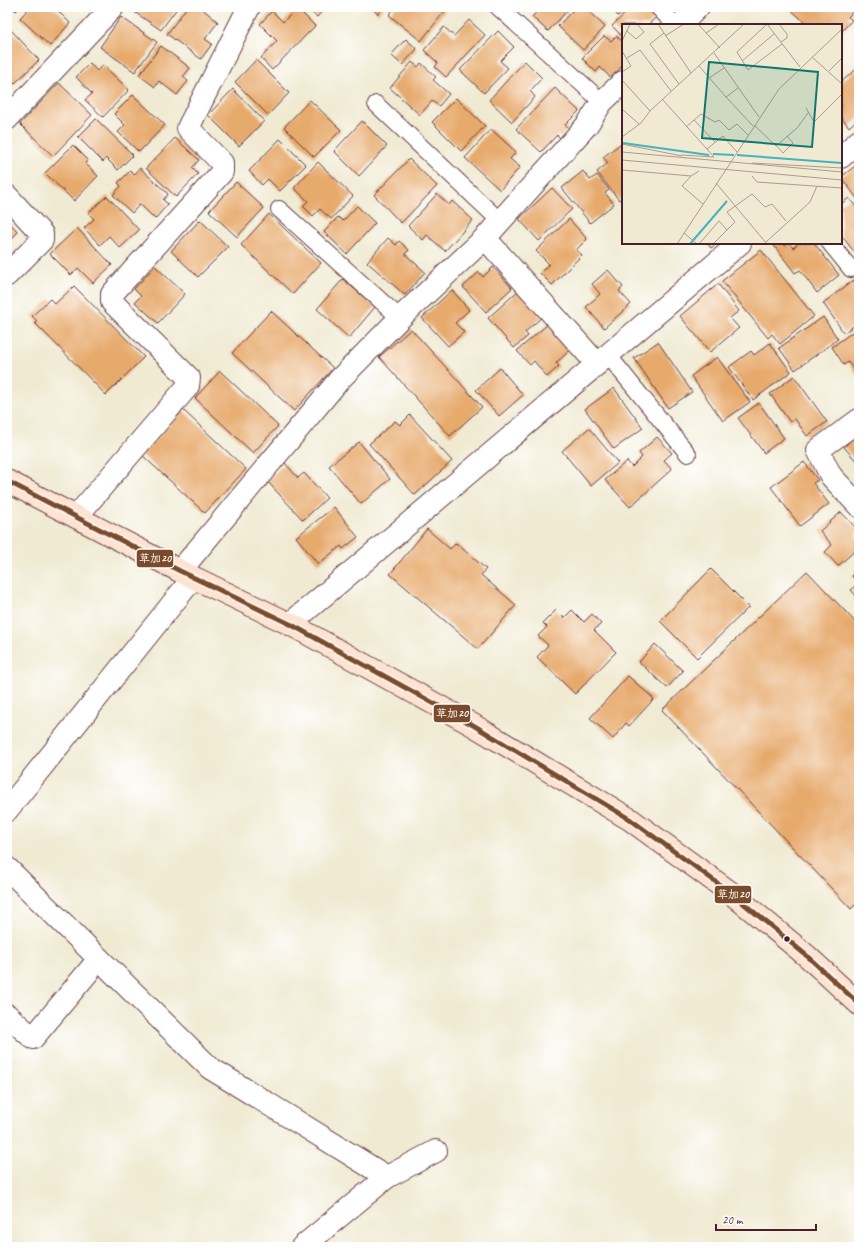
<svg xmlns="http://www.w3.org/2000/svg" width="866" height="1254" font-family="Caveat,'Klee One',sans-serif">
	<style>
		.building { fill: #e7aa6d }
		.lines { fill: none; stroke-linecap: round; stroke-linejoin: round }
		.service-casing { stroke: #633d44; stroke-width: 18 }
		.minor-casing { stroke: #633d44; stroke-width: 24 }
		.secondary-casing { stroke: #633d44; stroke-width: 24 }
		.service { stroke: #fff; stroke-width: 16 }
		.minor { stroke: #fff; stroke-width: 22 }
		.secondary { stroke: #fde3d1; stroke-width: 22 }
		.bus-1-casing { stroke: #fff; stroke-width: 8 }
		.bus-1 { stroke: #7a4b2a; stroke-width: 5 }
		.bus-dot { fill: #4a1f2b; stroke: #fff; stroke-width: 1.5 }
		.inset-river { fill: none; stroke: #44b2bf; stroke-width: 2 }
		.inset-road { fill: none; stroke: #ae998f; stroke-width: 1 }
		.view { fill: #0f766e; fill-opacity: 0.15; stroke: #0f766e; stroke-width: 2 }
		.inset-edge { fill: none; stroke: #4a1f2b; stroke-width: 2 }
		.line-badge { stroke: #fff; stroke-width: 1.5 }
		.badge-label { font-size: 11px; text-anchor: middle; font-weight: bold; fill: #fff }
	</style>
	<rect width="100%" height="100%" fill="#fff"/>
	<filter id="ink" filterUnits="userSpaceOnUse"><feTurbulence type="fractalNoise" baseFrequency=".025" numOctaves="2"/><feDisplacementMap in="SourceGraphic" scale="8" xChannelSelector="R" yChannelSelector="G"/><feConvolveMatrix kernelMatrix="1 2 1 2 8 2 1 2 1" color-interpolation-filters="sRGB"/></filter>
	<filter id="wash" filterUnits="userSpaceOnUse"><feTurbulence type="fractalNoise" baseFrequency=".012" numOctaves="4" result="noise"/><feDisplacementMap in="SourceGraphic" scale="16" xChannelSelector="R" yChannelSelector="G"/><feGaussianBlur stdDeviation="0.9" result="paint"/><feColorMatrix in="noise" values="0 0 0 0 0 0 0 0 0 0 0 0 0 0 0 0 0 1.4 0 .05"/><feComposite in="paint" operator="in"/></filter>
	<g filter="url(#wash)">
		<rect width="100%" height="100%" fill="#f0ead2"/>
		<g id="blocks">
			<g class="building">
				<polygon points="12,7 20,7 16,11"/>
				<polygon points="30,7 56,7 55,8 70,23 50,46 20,18"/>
				<polygon points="136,7 178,7 161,30 133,11"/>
				<polygon points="187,7 200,7 218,22 205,39 212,44 201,59 167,34"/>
				<polygon points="305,7 326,7 317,17"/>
				<polygon points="371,7 384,7 378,14"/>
				<polygon points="395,7 440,7 445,11 421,41 389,15"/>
				<polygon points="541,7 571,7 548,31 532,17"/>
				<polygon points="576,7 584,7 605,27 583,50 558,26"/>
				<polygon points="609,7 627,7 618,16"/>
				<polygon points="632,7 647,7 656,17 648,25 623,25 623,37 612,26"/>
				<polygon points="788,7 857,7 848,17 852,20 841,32 841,25 808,25"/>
				<polygon points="297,8 315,26 272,70 261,58 277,41 260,24 272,11 283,22"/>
				<polygon points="121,17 157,42 135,72 100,47"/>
				<polygon points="469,20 485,35 446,77 435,67 438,63 424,50 444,27 454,36"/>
				<polygon points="11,30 39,60 14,84 7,76 7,34"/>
				<polygon points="498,31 514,47 500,61 508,68 484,93 460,70"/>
				<polygon points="604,36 611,41 616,36 623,42 623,65 611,78 600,67 596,72 582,58"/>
				<polygon points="406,39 417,49 402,65 391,55"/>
				<polygon points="161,46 190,68 183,77 188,81 177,95 159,81 155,87 139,75"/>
				<polygon points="256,60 289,93 268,115 235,82"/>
				<polygon points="525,61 542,78 530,91 535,97 512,122 489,100"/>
				<polygon points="412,62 418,67 421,63 436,77 433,80 449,94 439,106 432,101 420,115 390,88"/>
				<polygon points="90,63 97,71 103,65 129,90 103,117 85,100 92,94 76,77"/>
				<polygon points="859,67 859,118 849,127 841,117 841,82"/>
				<polygon points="59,83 92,115 53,156 20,124"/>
				<polygon points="555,88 579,111 565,125 569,128 560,138 557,135 541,152 516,129"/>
				<polygon points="233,89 264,121 239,146 208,115"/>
				<polygon points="133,95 165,125 139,152 118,132 125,125 114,114"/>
				<polygon points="456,98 485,126 461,151 432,122"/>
				<polygon points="310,100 341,130 314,157 284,127"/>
				<polygon points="96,119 133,155 118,170 106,158 103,162 78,137"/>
				<polygon points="362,121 387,146 359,176 334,151"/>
				<polygon points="491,129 516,152 510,159 520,167 500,190 465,158"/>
				<polygon points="175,138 199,160 192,168 198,174 176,197 146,168"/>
				<polygon points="280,139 306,165 280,191 268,179 262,185 249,171"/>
				<polygon points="620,144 623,148 623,197 619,200 597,172 608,163 603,157"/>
				<polygon points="73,145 88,160 85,163 98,176 74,201 45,173"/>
				<polygon points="409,159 437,186 401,223 374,195"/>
				<polygon points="318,162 353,196 331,219 320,209 313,216 303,206 308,201 294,188"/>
				<polygon points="859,163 859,201 841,177"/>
				<polygon points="140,168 168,194 163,200 168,204 155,219 140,204 132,213 113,195 121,186 118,183 130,171 134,175"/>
				<polygon points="583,171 590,180 597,175 609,190 605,193 614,204 590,223 562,188"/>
				<polygon points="236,182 264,208 237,237 209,211"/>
				<polygon points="552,188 572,209 539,241 519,219"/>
				<polygon points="437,194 449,205 452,201 473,220 445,251 427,235 423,240 408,226"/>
				<polygon points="107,196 139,230 120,248 109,236 100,245 84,228 94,219 88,213"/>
				<polygon points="849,198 859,211 859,258 841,235 841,204"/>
				<polygon points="357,206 375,223 347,254 324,232 338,217 343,221"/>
				<polygon points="269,214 321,263 293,294 241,245"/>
				<polygon points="569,219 587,239 576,250 582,255 552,285 540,273 549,264 536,251"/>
				<polygon points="7,220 18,232 7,243"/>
				<polygon points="200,220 228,247 198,277 171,251"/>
				<polygon points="77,228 112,265 93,283 78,268 71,275 50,254"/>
				<polygon points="388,238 396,245 399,241 409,250 405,254 425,272 405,295 367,262"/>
				<polygon points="707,243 717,243 711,248"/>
				<polygon points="772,243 783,243 785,246 789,243 793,248 799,243 814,243 839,275 817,293 800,270 795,273"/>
				<polygon points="761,250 814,316 780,344 772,334 768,338 722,281"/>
				<polygon points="155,266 185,294 158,323 135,302 141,296 134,289"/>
				<polygon points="493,267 512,288 486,312 463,287 479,272 483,277"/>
				<polygon points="608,270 623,287 619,291 631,304 604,328 586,307 600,294 592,284"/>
				<polygon points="343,279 375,307 349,338 317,309"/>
				<polygon points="854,280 859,287 859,322 844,333 823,303"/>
				<polygon points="718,284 739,311 730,318 739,328 710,352 680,316"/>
				<polygon points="74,286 144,357 106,395 35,323 37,321 32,316 50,299 55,304"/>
				<polygon points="452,290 469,310 455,323 464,332 448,346 422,318"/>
				<polygon points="519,290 542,317 525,332 528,336 514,348 488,318"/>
				<polygon points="271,311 333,368 294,411 232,353"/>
				<polygon points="823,317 838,339 795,370 779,348"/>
				<polygon points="549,323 571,349 556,363 559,366 547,377 534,361 530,365 517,351"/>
				<polygon points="858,328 859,329 859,377 848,362 844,365 832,347"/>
				<polygon points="411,329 482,407 450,436 379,357"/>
				<polygon points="658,342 692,392 668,408 634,358"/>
				<polygon points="770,343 791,372 753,400 729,367 751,351 754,355"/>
				<polygon points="717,357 750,402 723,421 691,376"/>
				<polygon points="500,368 523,395 499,416 476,390"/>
				<polygon points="220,371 278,426 253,453 195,398"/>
				<polygon points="794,376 827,422 807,436 795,419 790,422 770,394"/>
				<polygon points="614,388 643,428 614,449 585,409"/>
				<polygon points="759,403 784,438 764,453 738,418"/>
				<polygon points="183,410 246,469 205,513 142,455"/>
				<polygon points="410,415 452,461 415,495 369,444 395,421 400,425"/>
				<polygon points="589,428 618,463 591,486 562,451"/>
				<polygon points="859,433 859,464 844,447"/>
				<polygon points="657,437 672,453 664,460 672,469 630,507 605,480 627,461 632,467 642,457 639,453"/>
				<polygon points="359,442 390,479 361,504 329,466"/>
				<polygon points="804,462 818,480 813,483 829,504 800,526 771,487"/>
				<polygon points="285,463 298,478 304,473 327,498 303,520 267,481"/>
				<polygon points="334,507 358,537 343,549 341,546 318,564 296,537"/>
				<polygon points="841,512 859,531 855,535 859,540 859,547 838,566 825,552 832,545 820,531"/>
				<polygon points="427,529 450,549 456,543 486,569 481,575 516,605 478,649 390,574"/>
				<polygon points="711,569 749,607 697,658 660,621"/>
				<polygon points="859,569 859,599 851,590 859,582 852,576"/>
				<polygon points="807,571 859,626 859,901 851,909 662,710"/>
				<polygon points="556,610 564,618 572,610 584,622 592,614 601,624 594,630 616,652 575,694 537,657 548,645 538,636 547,627 543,623"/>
				<polygon points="655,644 683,671 667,688 639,662"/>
				<polygon points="628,676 654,699 629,726 626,723 613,739 590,718"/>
			</g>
		</g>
	</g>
	<g filter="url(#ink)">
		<use href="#blocks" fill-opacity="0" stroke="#633d44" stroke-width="1"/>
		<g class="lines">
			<g class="service-casing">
				<g id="service">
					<polyline points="498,7 602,102"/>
					<polyline points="658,7 675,25"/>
					<polyline points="376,104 500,221"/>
					<polyline points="279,209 400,318"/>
					<polyline points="830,243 851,269"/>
					<polyline points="608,355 688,454"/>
				</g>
			</g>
			<g class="minor-casing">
				<g id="minor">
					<polyline points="680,25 698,7"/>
					<polyline points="7,119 113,7"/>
					<polyline points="841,157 859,141"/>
					<polyline points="7,196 42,234 42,240 7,275"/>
					<polyline points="597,364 485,238 587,125 602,102 623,82"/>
					<polyline points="859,420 818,450 831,476 859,506"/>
					<polyline points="76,517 188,386 189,378 112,302 112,294 222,172 222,163 188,128 249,7"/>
					<polyline points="180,571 339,380 400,318 485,238"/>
					<polyline points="290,624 740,243"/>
					<polyline points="7,810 193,578"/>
					<polyline points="7,868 210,1068 387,1177"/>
					<polyline points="7,1015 33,1038 99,959"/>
					<polyline points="302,1247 387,1177 436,1151"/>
				</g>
			</g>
			<g class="secondary-casing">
				<polyline id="secondary" points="7,481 180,571 290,624 473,725 631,820 731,893 807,956 859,1004"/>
			</g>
			<use href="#service" class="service"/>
			<use href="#minor" class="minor"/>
			<use href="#secondary" class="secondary"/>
			<g class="bus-1-casing">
				<polyline id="bus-1" points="7,481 180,571 290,624 473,725 631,820 731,893 807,956 859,1004"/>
			</g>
			<use href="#bus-1" class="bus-1"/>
		</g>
	</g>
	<circle class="bus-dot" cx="787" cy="939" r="3.5"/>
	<g transform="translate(622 24)">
		<rect width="220" height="220" fill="#f0ead2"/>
		<path class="inset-river" d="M1 119 87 131M91 130 112 131M115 131 220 139M68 220 105 177"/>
		<path class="inset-road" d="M36 0 69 49M76 0 98 24M145 0 115 28 126 46 160 20M145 0 178 43M157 0 165 10V14L159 18M5 7 14 15 22 8 15 0M42 9 28 20 57 60M84 9 97 0M43 12 62 0M0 17 8 0M0 27 9 42 0 48M92 29 137 93M190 33 220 60M5 34 18 26 49 67M120 37 152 10M77 42 104 73 116 64M207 47 220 34M87 54 102 44M0 56 28 87M104 73 131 102M41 76 92 133 59 131M184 84 192 98 220 70M0 85 17 100M72 96 93 118M132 101 154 122 175 104 186 89M64 103 79 90 93 98 97 96 107 106 115 100 126 111M0 113 19 99 28 87 122 0M0 120 60 132M154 121 161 129 171 119 165 112M85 125 101 112 115 128M0 128 220 148M0 136 220 156M130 139 220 144M0 146 69 152 77 147M69 152 60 162 81 180M130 152 135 158 220 164M94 159 145 220M62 209 75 220M144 218 188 178 195 162M55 220 157 65 220 5M77 220 97 197 105 206M91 220 113 198 105 188 130 170 143 183 150 180 164 197"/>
		<path class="view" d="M87 38 196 48 190 123 80 114Z"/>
		<rect width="220" height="220" class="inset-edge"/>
	</g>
	<g class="line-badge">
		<rect x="136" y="549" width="38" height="19" rx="4" fill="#7a4b2a"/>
		<rect x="433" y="704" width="38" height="19" rx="4" fill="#7a4b2a"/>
		<rect x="714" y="885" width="38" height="19" rx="4" fill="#7a4b2a"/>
	</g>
	<g class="badge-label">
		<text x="155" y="562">草加20</text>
		<text x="452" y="717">草加20</text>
		<text x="733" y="898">草加20</text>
	</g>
	<rect width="866" height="1254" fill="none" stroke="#fff" stroke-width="24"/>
	<path d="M716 1224v6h100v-6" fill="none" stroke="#4a1f2b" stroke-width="2"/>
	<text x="722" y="1224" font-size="12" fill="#4a1f2b" stroke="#ffffff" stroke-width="3" paint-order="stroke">20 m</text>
</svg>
